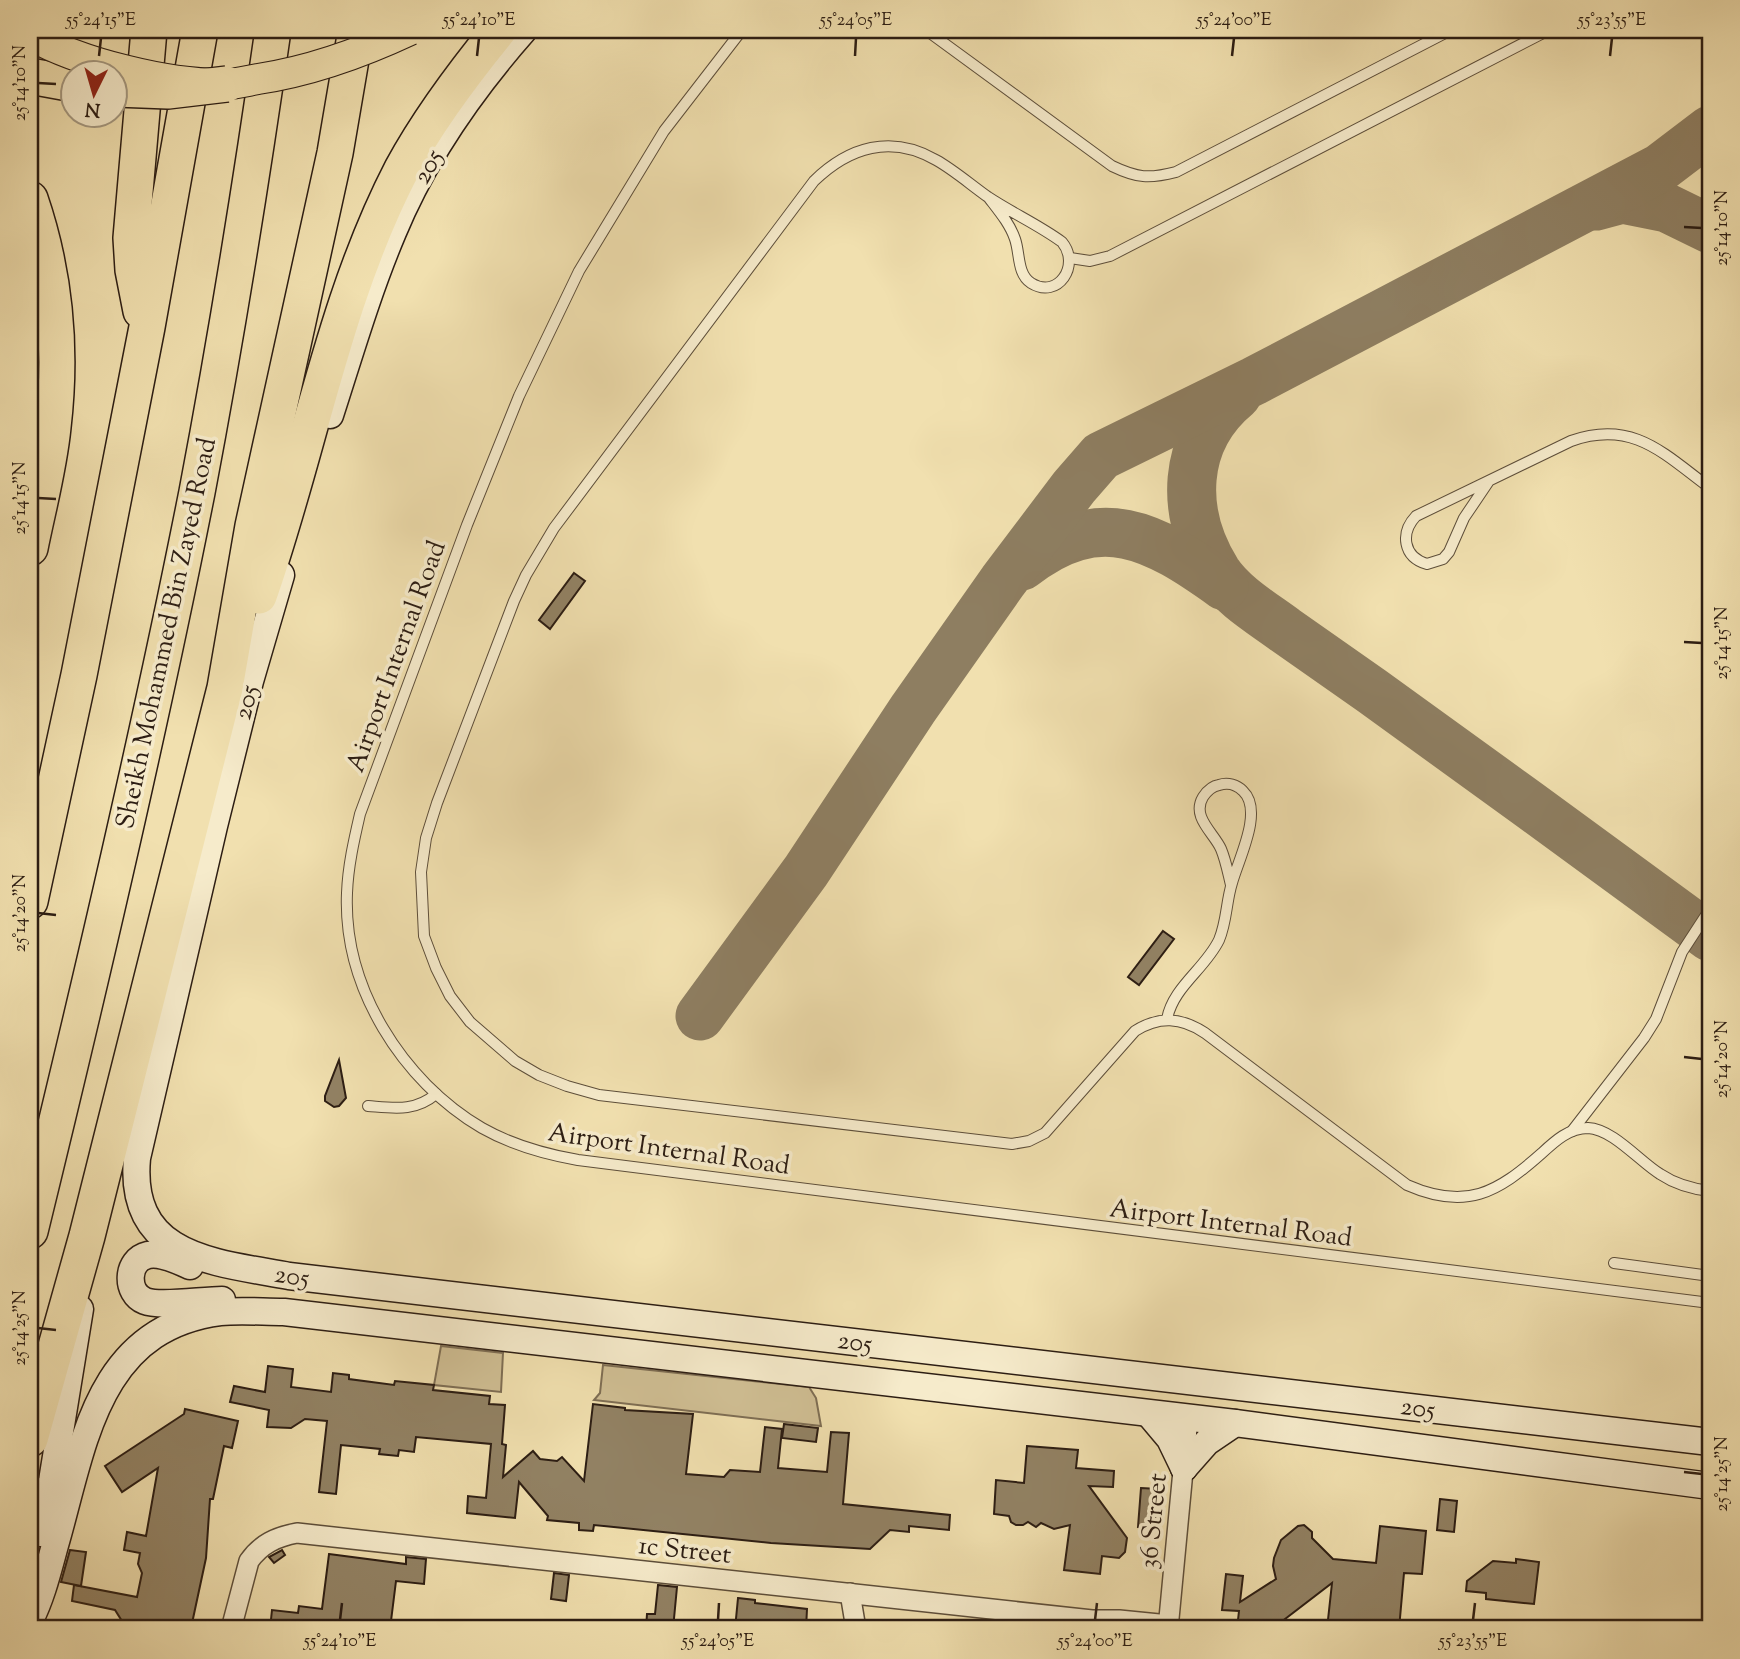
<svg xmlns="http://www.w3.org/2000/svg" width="1740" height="1659" font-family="'Sorts Mill Goudy',serif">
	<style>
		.green { fill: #d0bf94; stroke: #7e6e54; stroke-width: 2 }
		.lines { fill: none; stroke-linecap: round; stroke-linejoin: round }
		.taxiway { stroke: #8e7e61; stroke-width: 49 }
		.building { fill: #928264; stroke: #2c1d13; stroke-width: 2 }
		.lane-casing { stroke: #5d4e3a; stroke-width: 12 }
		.street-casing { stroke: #5d4e3a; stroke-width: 22 }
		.secondary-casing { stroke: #2c1d13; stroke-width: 29 }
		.highway-casing { stroke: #2c1d13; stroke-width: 38 }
		.lane { stroke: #f6ebcb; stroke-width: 10 }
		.street { stroke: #f6ebcb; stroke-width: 19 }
		.secondary { stroke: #f6ebcb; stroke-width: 26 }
		.highway { stroke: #f1e0af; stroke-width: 35 }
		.primary-bridge-casing { stroke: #2c1d13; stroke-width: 32; stroke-linecap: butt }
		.highway-bridge-casing { stroke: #2c1d13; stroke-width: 38; stroke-linecap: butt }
		.primary-bridge { stroke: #f1e0af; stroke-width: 30 }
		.highway-bridge { stroke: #f1e0af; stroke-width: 35 }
		.ticks { fill: none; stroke: #2c1d13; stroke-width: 2.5 }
		.labels { text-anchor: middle; stroke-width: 7; stroke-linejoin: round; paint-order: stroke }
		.street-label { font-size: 26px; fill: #2c1d13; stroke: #f6ebcb }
		.neatline { fill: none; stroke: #2c1d13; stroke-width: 2.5 }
		.ticks-label { font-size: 18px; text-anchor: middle; fill: #2c1d13 }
	</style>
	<rect width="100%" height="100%" fill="#f1e0af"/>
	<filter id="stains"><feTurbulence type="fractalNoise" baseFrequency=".00286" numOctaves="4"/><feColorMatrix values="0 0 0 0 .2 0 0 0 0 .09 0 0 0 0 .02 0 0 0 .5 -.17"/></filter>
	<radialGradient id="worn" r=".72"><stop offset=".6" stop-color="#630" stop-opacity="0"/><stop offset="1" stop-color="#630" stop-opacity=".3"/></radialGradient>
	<g class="green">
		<polygon points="441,1346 503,1353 501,1392 434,1385"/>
		<polygon points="603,1365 809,1387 816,1398 821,1426 594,1400 600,1393"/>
	</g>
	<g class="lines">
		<g class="taxiway">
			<polyline points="1596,206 1622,199 1667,208 1710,229"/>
			<path d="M1237 395C1181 441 1180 513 1217 572 1233 596 1262 613 1285 630 1314 650 1343 671 1372 691 1485 772 1598 855 1710 937"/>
			<path d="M1022 566C1100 505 1154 536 1224 586"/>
			<polyline points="700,1016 806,871 913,709 1003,581 1074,487 1101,456 1254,381 1660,168 1710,130"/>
		</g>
	</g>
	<g class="building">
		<polygon points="574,573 585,581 550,629 539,620"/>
		<polygon points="1163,931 1174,939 1139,985 1128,977"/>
		<polygon points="339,1060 346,1098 339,1106 334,1107 325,1101 325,1096"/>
		<polygon points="268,1366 293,1369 291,1387 331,1392 333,1373 349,1375 349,1379 394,1385 395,1381 434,1385 433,1390 490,1396 489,1404 505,1405 502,1444 506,1445 503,1477 533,1451 540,1459 557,1461 562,1457 584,1481 593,1404 625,1408 625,1410 693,1414 686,1474 724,1477 730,1470 760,1472 765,1427 782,1429 778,1468 827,1472 831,1432 849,1433 843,1504 950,1515 949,1530 909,1526 909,1532 890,1530 870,1549 771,1543 594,1525 593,1531 579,1530 579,1523 547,1520 548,1516 519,1482 515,1518 467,1513 468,1496 486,1498 491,1444 416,1437 414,1452 399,1450 398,1456 379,1454 380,1449 341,1445 336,1494 319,1492 327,1421 305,1419 291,1428 267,1427 269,1410 230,1402 234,1386 265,1392"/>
		<polygon points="185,1409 238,1421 232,1448 224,1446 213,1499 210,1499 206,1558 191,1628 157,1621 162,1629 127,1629 115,1610 72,1601 74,1585 137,1597 142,1573 138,1564 140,1553 124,1550 127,1532 146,1536 158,1468 122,1492 105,1466 184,1414"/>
		<polygon points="784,1424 818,1428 816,1442 782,1438"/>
		<polygon points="1027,1446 1078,1450 1076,1468 1114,1471 1113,1487 1089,1486 1127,1538 1125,1552 1119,1558 1102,1556 1100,1574 1064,1570 1070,1525 1054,1529 1041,1523 1036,1527 1028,1522 1023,1525 1016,1525 1011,1522 1009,1516 994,1514 996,1480 1024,1483"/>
		<polygon points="1141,1488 1158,1489 1155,1529 1138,1527"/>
		<polygon points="1440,1499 1457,1501 1454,1532 1437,1530"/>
		<polygon points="1304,1525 1312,1532 1312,1538 1333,1559 1376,1563 1380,1526 1426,1531 1422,1574 1404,1573 1399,1629 1346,1626 1345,1629 1327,1629 1332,1583 1272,1629 1237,1629 1239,1611 1222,1610 1226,1574 1243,1576 1240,1602 1276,1579 1273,1566 1274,1558 1281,1540 1298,1526"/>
		<polygon points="70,1550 86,1552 81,1586 61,1582"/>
		<polygon points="282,1550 285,1555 274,1563 269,1557"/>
		<polygon points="329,1554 406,1564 406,1557 426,1559 424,1584 396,1581 390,1629 270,1629 272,1610 298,1613 299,1606 322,1609"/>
		<polygon points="1516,1559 1539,1562 1534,1604 1486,1599 1486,1593 1466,1591 1467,1581 1493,1561 1516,1563"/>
		<polygon points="554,1573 569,1575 566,1601 551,1599"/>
		<polygon points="658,1585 677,1587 673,1629 646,1629 647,1614 655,1614"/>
		<polygon points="738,1598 755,1600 755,1603 807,1609 806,1629 735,1629"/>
		<polygon points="986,1621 1026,1625 1026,1629 985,1629"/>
	</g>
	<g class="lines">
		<g class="lane-casing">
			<g id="lane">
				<path d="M742 30 664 131 579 271 519 396 467 525 360 814C354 840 348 866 347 893 343 987 402 1081 482 1128 512 1145 544 1154 578 1160L1710 1303"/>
				<path d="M926 30 1112 166C1137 178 1149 179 1176 172L1451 30"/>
				<path d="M989 198C999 211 1010 224 1015 239 1020 253 1017 274 1031 283 1058 300 1081 265 1062 242 1039 225 1012 213 988 197 971 185 954 170 936 160 891 134 849 147 814 181L554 528 526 575 514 601 437 803 426 838 421 872 424 936 436 968 450 996 470 1022 515 1061 539 1075 567 1086 599 1095 1012 1144 1029 1141 1045 1133 1135 1031C1159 1016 1181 1017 1205 1033L1407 1185C1466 1211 1497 1193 1542 1153 1555 1141 1569 1128 1588 1128 1613 1129 1640 1162 1660 1174 1675 1184 1692 1189 1710 1191"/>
				<polyline points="1070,258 1090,261 1110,256 1549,30"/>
				<path d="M1489 481 1464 518 1449 552 1443 559 1427 564C1403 557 1400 533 1416 516L1571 441C1633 419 1664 454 1710 488"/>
				<path d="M1167 1019C1173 987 1205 969 1219 940 1227 921 1226 902 1232 883 1238 860 1264 811 1243 791 1237 785 1228 782 1219 785 1212 786 1207 791 1203 797 1191 817 1214 833 1221 849 1226 861 1228 873 1231 885"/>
				<path d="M368 1106C394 1108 415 1112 436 1094"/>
				<polyline points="1572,1131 1644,1038 1656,1019 1682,952 1710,909"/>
				<polyline points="1614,1263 1710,1276"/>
			</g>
		</g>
		<g class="street-casing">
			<g id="street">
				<polyline points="850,1593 856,1629"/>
				<path d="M231 1629 249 1561C261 1544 276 1537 297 1533L1092 1620H1119L1169 1625"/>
				<polyline points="1168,1629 1188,1418"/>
			</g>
		</g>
		<g class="secondary-casing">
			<g id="secondary">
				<path d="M330 415C350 353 368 291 393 232 424 157 471 90 524 30"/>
				<path d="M281 575 250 681 214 826 137 1158C128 1258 214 1262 289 1276L1710 1442"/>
				<path d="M190 1266C178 1261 162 1252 148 1255 126 1260 125 1293 145 1301 160 1307 202 1300 222 1300"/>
				<polyline points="1149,1414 1170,1439 1184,1468"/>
				<polyline points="1184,1468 1207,1442 1235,1423"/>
				<polyline points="41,1533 52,1481 80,1309"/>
				<path d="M30 1620C43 1594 49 1566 57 1538 84 1442 98 1328 220 1312 241 1310 263 1312 284 1312L1235 1423 1710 1486"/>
			</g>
		</g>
		<g class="highway-casing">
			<g id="highway">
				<polyline points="30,76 74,84"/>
				<path d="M30 199C55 272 62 350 53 427 49 468 38 508 30 548"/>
				<polyline points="141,311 133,270 131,238 149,30"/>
				<path d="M259 596C309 454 332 304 402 169 429 119 463 74 499 30"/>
				<polyline points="30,901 79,675 147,327 200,30"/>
				<path d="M30 1231C90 986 148 740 197 492 226 339 251 184 273 30"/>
				<polyline points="30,1439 87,1236 225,688 253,526 335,153 356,30"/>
			</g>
		</g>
		<use href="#lane" class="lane"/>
		<use href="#street" class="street"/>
		<use href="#secondary" class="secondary"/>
		<use href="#highway" class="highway"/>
		<g class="primary-bridge-casing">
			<path id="primary-bridge" d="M30 35C80 63 168 85 226 84 236 84 247 81 258 79 311 71 361 53 410 30"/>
		</g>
		<g class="highway-bridge-casing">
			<polyline id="highway-bridge" points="116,89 168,91 227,84"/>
		</g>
		<use href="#primary-bridge" class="primary-bridge"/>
		<use href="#highway-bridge" class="highway-bridge"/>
	</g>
	<path class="ticks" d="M99 56 101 38M477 56 479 38M855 56 856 38M1232 56 1234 38M1610 56 1612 38M38 83 56 84M1684 227 1702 228M38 498 56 499M1684 642 1702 643M38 913 56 915M1684 1057 1702 1059M38 1328 56 1330M1684 1472 1702 1474M340 1620 342 1603M718 1620 719 1603M1095 1620 1097 1603M1473 1620 1475 1603"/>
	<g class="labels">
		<g class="street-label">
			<text transform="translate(427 166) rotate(-61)" y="9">205</text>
			<text transform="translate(165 633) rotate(-78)" y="9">Sheikh Mohammed Bin Zayed Road</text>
			<text transform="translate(395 656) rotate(-70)" y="9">Airport Internal Road</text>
			<text transform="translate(245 702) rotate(-76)" y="9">205</text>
			<text transform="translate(669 1148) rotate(8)" y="9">Airport Internal Road</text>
			<text transform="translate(1231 1222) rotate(7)" y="9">Airport Internal Road</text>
			<text transform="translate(292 1275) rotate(8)" y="9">205</text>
			<text transform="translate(855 1341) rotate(7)" y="9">205</text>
			<text transform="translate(1418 1407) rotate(7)" y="9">205</text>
			<text transform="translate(1152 1521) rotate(-84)" y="9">36 Street</text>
			<text transform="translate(685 1549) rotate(6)" y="9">1c Street</text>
		</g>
	</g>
	<rect width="1740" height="1659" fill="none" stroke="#f1e0af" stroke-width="77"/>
	<g transform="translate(94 94) rotate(185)"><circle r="33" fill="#f6ebcb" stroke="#a59981" stroke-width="2"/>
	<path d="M0-5L12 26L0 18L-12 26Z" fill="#8f2418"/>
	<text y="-10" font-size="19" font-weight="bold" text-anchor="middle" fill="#2c1d13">N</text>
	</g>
	<rect x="38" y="38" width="1664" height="1582" class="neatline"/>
	<g class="ticks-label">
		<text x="101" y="25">55°24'15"E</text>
		<text x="479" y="25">55°24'10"E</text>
		<text x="856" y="25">55°24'05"E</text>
		<text x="1234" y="25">55°24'00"E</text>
		<text x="1612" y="25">55°23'55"E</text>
		<text transform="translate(19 83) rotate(-90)" y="6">25°14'10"N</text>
		<text transform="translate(1721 228) rotate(-90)" y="6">25°14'10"N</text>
		<text transform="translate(19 498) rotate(-90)" y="6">25°14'15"N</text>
		<text transform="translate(1721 643) rotate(-90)" y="6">25°14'15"N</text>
		<text transform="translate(19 913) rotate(-90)" y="6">25°14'20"N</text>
		<text transform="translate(1721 1059) rotate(-90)" y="6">25°14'20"N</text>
		<text transform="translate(19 1328) rotate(-90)" y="6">25°14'25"N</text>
		<text transform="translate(1721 1474) rotate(-90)" y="6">25°14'25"N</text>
		<text x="340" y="1646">55°24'10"E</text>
		<text x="718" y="1646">55°24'05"E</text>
		<text x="1095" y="1646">55°24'00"E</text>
		<text x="1473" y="1646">55°23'55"E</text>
	</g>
	<rect width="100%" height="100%" filter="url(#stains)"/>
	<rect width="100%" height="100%" fill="url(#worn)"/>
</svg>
